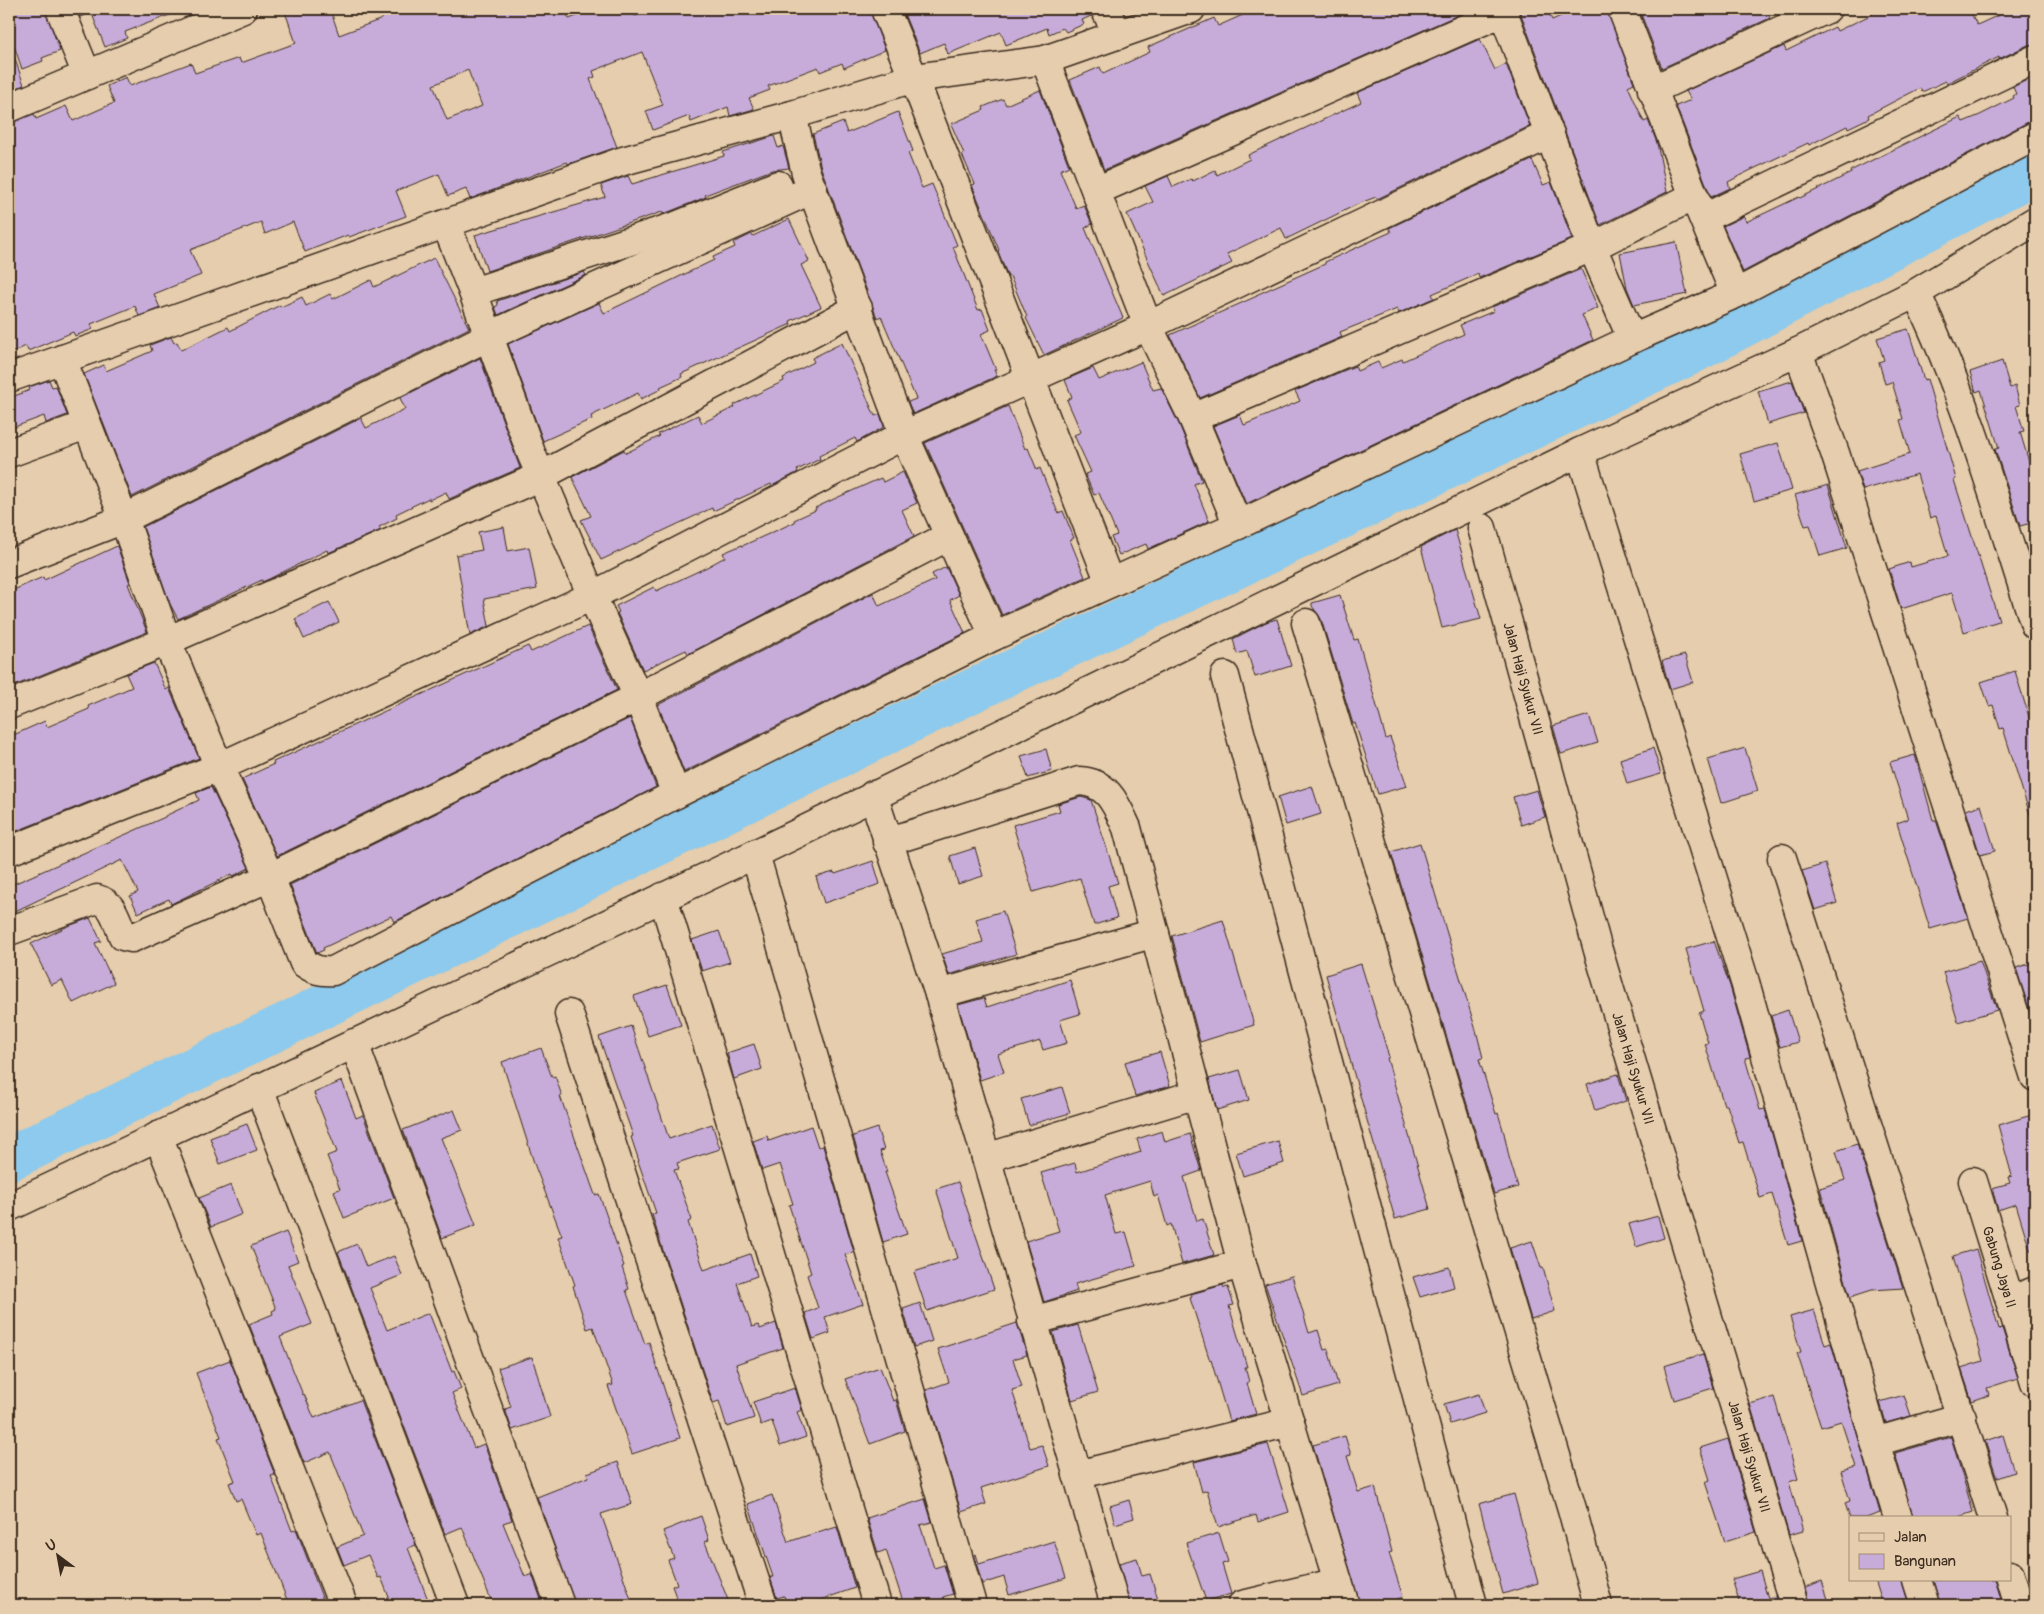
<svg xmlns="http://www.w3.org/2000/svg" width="2044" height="1614" font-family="Pangolin,sans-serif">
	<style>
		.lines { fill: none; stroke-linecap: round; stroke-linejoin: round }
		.river { stroke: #8dcaed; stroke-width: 44 }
		.building { fill: #c7acda; stroke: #3b2a1e; fill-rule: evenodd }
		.street-casing { stroke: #3b2a1e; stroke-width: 31 }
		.secondary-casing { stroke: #3b2a1e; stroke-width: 31 }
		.street { stroke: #e5cdad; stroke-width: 28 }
		.secondary { stroke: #e5cdad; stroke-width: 28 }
		.labels { text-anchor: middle; stroke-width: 4.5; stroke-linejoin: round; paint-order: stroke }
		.street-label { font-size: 14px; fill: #3b2a1e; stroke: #e5cdad }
	</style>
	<rect width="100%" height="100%" fill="#e5cdad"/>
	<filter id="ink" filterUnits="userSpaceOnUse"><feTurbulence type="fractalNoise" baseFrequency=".02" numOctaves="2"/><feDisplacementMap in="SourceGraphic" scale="10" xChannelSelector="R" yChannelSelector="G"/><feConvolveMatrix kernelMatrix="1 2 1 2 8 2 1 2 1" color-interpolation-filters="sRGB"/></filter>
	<g filter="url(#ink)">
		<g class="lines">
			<polyline class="river" points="9,1159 976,689 1690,353 2035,172"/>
		</g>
		<g class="building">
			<polygon points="9,9 45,9 60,51 42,58 43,61 22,69 9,31"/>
			<polygon points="77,9 97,9 97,11 80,17"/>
			<polygon points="106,9 180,9 180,11 125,32 127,38 105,47 92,14"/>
			<path d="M284 9H330L339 35 382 19 378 9H565L569 19 595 9H632L635 16 653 9H870L885 50 844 68 842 63 820 72 818 67 768 86 770 90 749 98 754 109 730 116 728 107 691 122 689 116 653 130 646 111 663 105 642 52 593 71 595 77 590 79 617 147 568 164 567 162 470 199 466 189 448 196 439 174 396 191 406 216 349 237 348 235 305 252 293 222 265 234 261 222 190 250 201 275 154 294 160 308 139 316 135 306 91 324 93 329 75 336 73 332 28 351 26 346 9 354V123L34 114 36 119 66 106 73 121 114 103 107 86 126 77 130 86 191 63 195 73 239 58 241 63 296 43ZM468 70 482 106 447 120 433 85Z"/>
			<polygon points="902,9 1089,9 1091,16 1082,20 1084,24 1066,32 1063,28 1049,34 1047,28 1006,45 1001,32 948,54 944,43 920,53"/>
			<polygon points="1256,9 1466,9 1467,11 1104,170 1070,80 1100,67 1103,74 1150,52 1148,47 1214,18 1218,26"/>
			<polygon points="1519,9 1547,9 1552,20 1577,9 1607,9 1634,83 1628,86 1644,122 1648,120 1657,143 1667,192 1600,225"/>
			<polygon points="1639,9 1766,9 1770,18 1662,68"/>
			<polygon points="1883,9 1969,9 1977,25 2012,9 2030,9 2035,21 2035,44 2028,45 1999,59 1999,57 1947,83 1946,81 1922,92 1920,88 1868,115 1869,118 1848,128 1847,126 1809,145 1808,143 1749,171 1728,182 1730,188 1711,197 1676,106 1691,100 1686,91 1784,46 1786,51 1835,27 1837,31"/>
			<polygon points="1480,39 1495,70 1506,64 1530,126 1377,199 1376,197 1360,203 1286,239 1281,228 1227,254 1232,263 1164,296 1127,214 1153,202 1145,186 1168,176 1173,187 1191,179 1193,181 1215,170 1217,175 1250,159 1248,155 1361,102 1357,93"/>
			<polygon points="12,51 24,85 9,91 9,52"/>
			<polygon points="2035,76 2035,120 2028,122 1743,272 1723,226 1744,216 1746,222 1799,197 1800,198 1851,173 1850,171 1960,117 1963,122 1980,115 2014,98 2013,96 2016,94 2013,87"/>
			<polygon points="1040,90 1069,166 1060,170 1076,208 1084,205 1092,224 1085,228 1123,318 1044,355 1026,318 1027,317 1010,276 1008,277 998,251 999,250 972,185 975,184 962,155 964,154 951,124 984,110 983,107 1003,99 1006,105"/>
			<polygon points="898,112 913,151 908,153 922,188 932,184 957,245 953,247 978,310 982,309 990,330 981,334 996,370 994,370 997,376 913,414 908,402 916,399 881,316 877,318 821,168 813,134 843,122 847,133"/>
			<polygon points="774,136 778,148 783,146 789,168 772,170 705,195 706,197 671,211 663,214 662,212 487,271 475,235 605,197 601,185 628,176 632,184 724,156 723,152"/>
			<polygon points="1532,160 1543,185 1551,182 1572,239 1479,278 1478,274 1432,294 1434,298 1399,313 1397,309 1340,332 1342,337 1200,398 1170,335 1257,296 1256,295 1325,264 1325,262 1391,232 1389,228"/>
			<polygon points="789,219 809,261 801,265 821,307 790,321 791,324 681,374 682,377 660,387 661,389 641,399 638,393 591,416 592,419 543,441 508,344 599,303 604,313 714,260 713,257 735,247 733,243 752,234 753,236"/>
			<polygon points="1676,242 1687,294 1634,305 1627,288 1620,253"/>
			<polygon points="434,258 469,328 132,497 84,374 104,365 106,371 152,351 150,345 171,337 174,343 177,342 181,350 228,327 230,331 280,305 281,307 302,297 306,306 330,294 333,299 371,280 374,287"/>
			<polygon points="1581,269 1598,308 1582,315 1593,340 1246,504 1213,426 1240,415 1244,425 1263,417 1300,401 1295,391 1355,366 1357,371 1378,362 1381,368 1402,359 1403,361 1464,334 1460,325 1494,311 1492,307"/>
			<polygon points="584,272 586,275 498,315 495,307 498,305 497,301"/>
			<polygon points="1908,329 1924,380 1927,379 1956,479 1954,480 1999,621 1964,632 1952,593 1901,609 1889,569 1910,562 1911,567 1948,556 1936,516 1930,518 1917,474 1863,490 1857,471 1910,454 1900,420 1903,419 1892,382 1885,384 1879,362 1884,360 1877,338"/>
			<polygon points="842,343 875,416 880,414 884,427 857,442 855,438 819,456 820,459 797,470 798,472 772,486 771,484 713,511 712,508 601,560 581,520 591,516 572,477 624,450 626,453 660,436 658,434 698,415 702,423 735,407 734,405 784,381 783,378 814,362 812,358"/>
			<polygon points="480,358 520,468 449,499 446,492 429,500 429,498 396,514 397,518 379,527 381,530 328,553 327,550 269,579 262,582 262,580 178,619 170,604 143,527 361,418 366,428 405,409 400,398"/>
			<polygon points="2002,361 2010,388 2015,386 2020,405 2016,406 2024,431 2020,432 2035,482 2035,522 2020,526 1995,449 1999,448 1981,390 1976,392 1970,372"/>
			<polygon points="1141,362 1153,390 1161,388 1179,424 1202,481 1194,484 1209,521 1148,549 1146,544 1119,555 1111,537 1117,535 1099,493 1094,495 1085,474 1091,472 1074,435 1081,432 1067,400 1072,397 1065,380 1093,368 1099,380"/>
			<polygon points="49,380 52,387 56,386 67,415 46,423 44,416 9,429 9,398 30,390 29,387"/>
			<polygon points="1792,381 1804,413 1768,424 1758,391"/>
			<polygon points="1008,406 1025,449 1028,448 1037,470 1040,468 1058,513 1063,511 1074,538 1070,540 1085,577 1002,615 925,443"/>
			<polygon points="1778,443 1792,490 1754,501 1740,454"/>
			<polygon points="903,472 917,503 902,510 914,536 688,654 686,650 643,670 617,613 619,612 616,606 654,587 656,591 707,567 725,557 723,553 742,545 742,546 795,522 794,520 816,510 815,508 834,499 881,478 883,482"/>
			<polygon points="1828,485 1847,548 1820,556 1810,525 1805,526 1795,495"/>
			<polygon points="504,527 508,551 529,547 537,589 484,599 489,626 470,635 456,555 482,550 478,532"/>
			<polygon points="1455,530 1481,619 1442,628 1421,547"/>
			<polygon points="117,546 130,583 128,584 147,632 9,688 9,592 43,577 44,580"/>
			<polygon points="946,567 959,595 950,600 965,633 684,772 658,705 873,593 879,606 935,580 932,574"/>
			<polygon points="1340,595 1354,640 1358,639 1386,739 1390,737 1407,786 1378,794 1355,723 1353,724 1321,619 1312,606 1312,603"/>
			<polygon points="329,602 339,622 304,639 295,619"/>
			<polygon points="1277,619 1291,666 1255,677 1247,651 1237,654 1233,639 1266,622"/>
			<polygon points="588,626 617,690 277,856 242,779 274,764 273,762 528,646 531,652"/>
			<polygon points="1685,655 1693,682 1670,689 1662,661"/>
			<polygon points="154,663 166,690 169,688 199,758 9,834 9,737 45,721 47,727 89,709 88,706 132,687 126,674"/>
			<polygon points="2015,671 2032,727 2035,726 2035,817 2031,818 2003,728 2000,729 1993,705 1989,706 1981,682"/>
			<polygon points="1589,715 1598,743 1561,754 1553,726"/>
			<polygon points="630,718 656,787 398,920 394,922 391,916 323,948 324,950 317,953 290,885"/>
			<polygon points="1653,748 1661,774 1627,784 1620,759"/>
			<polygon points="1745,748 1758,791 1721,803 1708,759"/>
			<polygon points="1046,749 1052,771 1028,778 1021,756"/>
			<polygon points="1915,755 1933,820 1936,820 1968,918 1930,929 1897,823 1908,819 1890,762"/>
			<polygon points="1312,786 1321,814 1286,825 1278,797"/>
			<polygon points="211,787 249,868 233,876 232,874 171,904 169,899 138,913 130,896 138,892 122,860 9,914 9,886 165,817 165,816 199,800 196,793"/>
			<polygon points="1537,790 1545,817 1521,825 1513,797"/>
			<polygon points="1081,797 1091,800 1118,883 1108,886 1117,918 1094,925 1080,878 1033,892 1013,825 1060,811 1058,804"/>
			<polygon points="1981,805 1995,851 1980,855 1966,810"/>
			<polygon points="1420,843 1477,1034 1483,1058 1479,1059 1496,1114 1498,1113 1504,1133 1509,1157 1518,1187 1494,1194 1391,852"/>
			<polygon points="975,848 983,876 958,884 950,856"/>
			<polygon points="873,861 880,884 824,903 816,877 834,872 835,874"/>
			<polygon points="1825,864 1837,903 1815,910 1802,871"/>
			<polygon points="1003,911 1016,954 949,975 942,954 983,942 976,919"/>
			<polygon points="90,918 101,941 95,943 114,983 73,1003 62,980 51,985 31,944 66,927"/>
			<polygon points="1223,920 1254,1025 1200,1042 1172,936"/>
			<polygon points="719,931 730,962 702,971 692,940"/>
			<polygon points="1714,941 1730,986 1750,1057 1745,1058 1760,1110 1765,1109 1802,1241 1788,1245 1772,1194 1760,1198 1743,1142 1739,1143 1727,1105 1724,1105 1705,1044 1708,1043 1699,1013 1704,1011 1686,949"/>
			<polygon points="1980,961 1997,1010 1958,1022 1943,972"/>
			<polygon points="2035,962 2035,1027 2016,968"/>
			<polygon points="1361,964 1382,1033 1389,1057 1387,1058 1430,1209 1395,1219 1326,975"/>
			<polygon points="1070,980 1080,1014 1060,1020 1067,1043 1043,1050 1040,1041 998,1054 1004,1072 980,1080 958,1005 984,998 987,1007"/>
			<polygon points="667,985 681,1025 648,1036 634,996"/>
			<polygon points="1788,1010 1798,1042 1780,1047 1771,1016"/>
			<polygon points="631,1026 669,1139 712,1124 720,1149 677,1163 679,1169 674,1170 692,1220 688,1222 704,1270 750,1254 757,1276 737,1283 752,1327 758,1325 760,1329 776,1323 783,1348 736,1364 754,1418 727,1427 719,1401 713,1403 658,1235 652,1214 656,1213 638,1161 639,1161 631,1137 633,1136 599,1037"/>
			<polygon points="754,1044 762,1069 734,1079 727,1053"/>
			<polygon points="541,1048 552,1077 555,1076 562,1096 560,1096 595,1195 599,1194 624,1266 622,1267 629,1289 626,1290 645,1344 649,1342 680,1438 632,1454 608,1386 613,1385 593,1327 587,1329 573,1286 575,1285 558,1237 562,1236 535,1166 502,1062"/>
			<polygon points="1160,1052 1170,1086 1135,1096 1125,1062"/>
			<polygon points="1240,1070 1249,1100 1217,1110 1209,1079"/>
			<polygon points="1618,1074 1626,1101 1595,1111 1587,1084"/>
			<polygon points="342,1081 356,1118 363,1115 394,1198 344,1218 334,1191 340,1189 327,1156 337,1152 314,1093"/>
			<polygon points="1062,1087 1070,1113 1029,1125 1021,1099"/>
			<polygon points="454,1110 462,1130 441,1138 476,1225 442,1238 403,1130"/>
			<polygon points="2035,1114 2035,1250 2030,1250 2016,1204 1998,1210 1992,1188 2010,1183 2008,1177 2012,1176 1998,1125"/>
			<polygon points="247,1124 257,1150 220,1164 210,1138"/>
			<polygon points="811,1126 818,1147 823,1146 854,1252 845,1255 863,1304 825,1317 830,1333 813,1339 805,1313 818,1308 807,1275 811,1273 789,1205 793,1204 780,1164 762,1170 753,1141 767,1136 769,1141"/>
			<polygon points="877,1128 884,1150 880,1151 887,1172 885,1172 907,1234 883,1242 853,1136"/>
			<polygon points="1162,1131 1165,1142 1190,1134 1201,1171 1184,1177 1197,1221 1203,1219 1214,1255 1182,1264 1171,1224 1167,1226 1158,1195 1154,1197 1150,1181 1105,1195 1116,1234 1126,1232 1136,1266 1075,1284 1077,1291 1044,1302 1026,1241 1059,1231 1041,1173 1075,1163 1077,1172 1141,1152 1137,1139"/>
			<polygon points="1278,1141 1284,1163 1243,1176 1236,1153"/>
			<polygon points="1857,1144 1903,1288 1872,1290 1850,1297 1820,1188 1845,1180 1836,1151"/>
			<polygon points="958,1182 994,1289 927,1311 914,1272 958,1258 936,1189"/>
			<polygon points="231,1185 242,1214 211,1227 199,1198"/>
			<polygon points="1658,1216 1664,1238 1636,1247 1629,1224"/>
			<polygon points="286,1232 298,1261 288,1265 312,1324 280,1337 303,1395 304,1394 314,1418 360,1400 416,1545 408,1548 430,1605 392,1605 381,1577 378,1578 368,1555 344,1565 337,1547 363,1536 330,1452 304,1463 249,1324 273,1314 272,1311 276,1309 251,1246"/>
			<polygon points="1532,1241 1541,1268 1543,1268 1555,1311 1531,1319 1510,1248"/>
			<polygon points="357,1244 366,1267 394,1256 402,1275 370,1288 387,1330 429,1313 452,1372 454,1371 461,1389 452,1393 474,1448 484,1444 512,1520 503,1523 525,1577 532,1574 543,1605 493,1605 462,1527 445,1534 338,1252"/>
			<polygon points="1976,1249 1999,1329 2002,1328 2018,1378 1987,1388 1989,1395 1972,1401 1961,1368 1983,1361 1953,1256"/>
			<polygon points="1449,1267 1454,1287 1420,1297 1413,1277"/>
			<polygon points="1292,1276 1309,1333 1318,1330 1324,1350 1328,1349 1338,1385 1303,1396 1265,1284"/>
			<polygon points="1223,1285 1224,1288 1228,1287 1234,1305 1229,1306 1247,1367 1245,1367 1249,1382 1247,1383 1256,1414 1229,1421 1211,1360 1210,1361 1190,1298 1192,1297 1191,1294"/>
			<polygon points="920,1303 932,1341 914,1347 903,1309"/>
			<polygon points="1814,1310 1825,1345 1831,1343 1880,1513 1866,1518 1850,1518 1850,1519 1845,1503 1850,1501 1841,1471 1856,1467 1841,1421 1821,1427 1797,1353 1801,1352 1790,1317"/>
			<polygon points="1017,1323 1027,1355 1013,1359 1022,1387 1012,1390 1030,1448 1042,1445 1049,1466 981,1488 986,1504 961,1512 926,1390 949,1382 938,1349"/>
			<polygon points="1078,1325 1098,1392 1072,1400 1053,1332"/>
			<polygon points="1703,1354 1713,1388 1674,1400 1664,1366"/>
			<polygon points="532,1357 550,1417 512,1430 505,1409 511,1407 498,1368"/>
			<polygon points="230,1360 275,1475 271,1476 292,1531 296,1529 325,1605 289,1605 261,1533 256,1535 241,1499 236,1501 229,1483 235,1481 218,1438 221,1437 196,1373"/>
			<polygon points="880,1367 893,1401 896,1400 905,1431 870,1444 845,1379"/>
			<polygon points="795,1388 802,1410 797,1412 806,1437 780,1446 772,1421 761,1425 753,1402"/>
			<polygon points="1479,1394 1485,1413 1450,1424 1444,1404"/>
			<polygon points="1904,1395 1911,1416 1886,1423 1880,1402"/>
			<polygon points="1774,1397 1798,1479 1789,1482 1803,1531 1789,1535 1750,1404"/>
			<polygon points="2003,1435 2014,1472 1997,1478 1985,1441"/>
			<polygon points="1345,1436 1351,1455 1347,1456 1358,1492 1375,1487 1392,1552 1389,1553 1403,1597 1395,1600 1397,1605 1360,1605 1313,1445"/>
			<polygon points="1951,1437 1973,1512 1955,1518 1913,1518 1895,1453"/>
			<polygon points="1728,1439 1756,1532 1725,1542 1705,1482 1710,1480 1700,1448"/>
			<polygon points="1268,1444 1289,1512 1258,1522 1256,1515 1218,1527 1207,1490 1202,1492 1194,1462"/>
			<polygon points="618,1462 632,1504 601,1514 633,1605 575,1605 537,1497 588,1477 587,1473"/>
			<polygon points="1514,1494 1538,1583 1503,1594 1479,1504"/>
			<polygon points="772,1495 788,1542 827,1529 827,1530 837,1527 855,1588 806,1605 787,1605 784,1596 777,1598 770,1577 773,1577 748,1504"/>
			<polygon points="925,1499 932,1522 920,1525 934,1568 944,1565 953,1594 943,1597 946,1605 904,1605 886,1550 878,1553 867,1518"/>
			<polygon points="1129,1500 1134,1518 1115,1524 1110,1506"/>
			<polygon points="701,1516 709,1540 705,1542 730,1605 679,1605 672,1586 677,1584 668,1560 674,1558 663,1531"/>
			<polygon points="1219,1533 1228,1562 1222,1564 1231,1594 1206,1601 1186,1543"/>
			<polygon points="1054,1541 1066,1578 1009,1595 1004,1577 982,1584 974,1555 976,1554 979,1564"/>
			<polygon points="1137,1558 1142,1576 1150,1574 1160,1605 1130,1605 1119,1563"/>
			<polygon points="1760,1571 1768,1598 1775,1596 1778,1605 1740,1605 1732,1579"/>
			<polygon points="1875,1580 1902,1580 1909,1605 1883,1605"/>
			<polygon points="1933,1580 1995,1580 2003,1605 1940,1605"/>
			<polygon points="1822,1581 1828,1599 1809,1605 1805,1587"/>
		</g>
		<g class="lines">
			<g class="street-casing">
				<g id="street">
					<polyline points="60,9 87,75"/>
					<polyline points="885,9 922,99 1110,583"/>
					<polyline points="1105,9 1118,35"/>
					<polyline points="1502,9 1592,247 1632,339"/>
					<polyline points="1622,9 1694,196 1735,294"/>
					<polyline points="1045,60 1148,326 1193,418 1238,525"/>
					<polyline points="1652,90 1827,9"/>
					<polyline points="792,115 806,173 904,435 994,636"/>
					<polyline points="1096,191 1503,12"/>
					<polyline points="1704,218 2035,59"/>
					<polyline points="473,292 676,226 778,185"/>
					<path d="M1916 293C1967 399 1999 514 2035 625"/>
					<polyline points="1798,352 1835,453 2035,1077"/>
					<path d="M62 359 124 519 167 641 219 767 270 877 304 963C314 970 321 972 333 971L676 794 638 697 592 596 531 453 473 292 446 224"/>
					<polyline points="9,378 623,161 792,115 914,78 1045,60 1191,9"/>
					<polyline points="1193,418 1592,247 1694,196"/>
					<polyline points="1580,452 1745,982 1875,1442 1898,1518"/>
					<polyline points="9,453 86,425"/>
					<path id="s1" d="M1482 528 1598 950 1794 1605"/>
					<polyline points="9,564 124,519 489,336 813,189"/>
					<polyline points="1306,623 1572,1509 1598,1605"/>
					<polyline points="1225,676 1473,1605"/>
					<polyline points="9,705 167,641 541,476 858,308"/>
					<polyline points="676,794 994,636 1238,525 1632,339 1735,294 2035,136"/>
					<polyline points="873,795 939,994 1115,1605"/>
					<path d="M887 842 1079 781C1108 782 1116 804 1127 828L1242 1264 1345 1605"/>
					<polyline points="9,851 219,767 592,596 904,435 1148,326 1550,134"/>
					<polyline points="755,854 972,1605"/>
					<polyline points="1782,858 1993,1518"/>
					<polyline points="663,897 877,1605"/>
					<path d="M9 931 97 899C114 903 117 922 123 936L132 938 270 877 638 697 949 536"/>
					<polyline points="939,994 1155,933"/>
					<polyline points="569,1014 763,1605"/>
					<polyline points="354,1043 560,1605"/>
					<polyline points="259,1088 455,1605"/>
					<polyline points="158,1136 343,1605"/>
					<polyline points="986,1158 1197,1094"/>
					<path id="s2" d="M1973 1181 2035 1382"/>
					<polyline points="9,1207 755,854 1580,452 1798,352 1916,293 2035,221"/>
					<polyline points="2010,1301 2035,1291"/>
					<polyline points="1032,1321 1242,1264"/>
					<polyline points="1875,1442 1962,1417"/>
					<polyline points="1077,1475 1290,1422"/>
					<polyline points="2010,1575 2019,1605"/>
					<polyline points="1917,1580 1925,1605"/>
					<polyline points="1242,1605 1338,1582"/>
				</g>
			</g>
			<g class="secondary-casing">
				<polyline id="secondary" points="9,108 243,9"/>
			</g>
			<use href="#street" class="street"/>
			<use href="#secondary" class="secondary"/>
		</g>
	</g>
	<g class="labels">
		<g class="street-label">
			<text dy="5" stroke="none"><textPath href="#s1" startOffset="156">Jalan Haji Syukur VII</textPath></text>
			<text dy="5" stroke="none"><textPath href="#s1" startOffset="561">Jalan Haji Syukur VII</textPath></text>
			<text dy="5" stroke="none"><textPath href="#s2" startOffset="90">Gabung Jaya II</textPath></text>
			<text dy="5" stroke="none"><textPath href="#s1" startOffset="966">Jalan Haji Syukur VII</textPath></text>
		</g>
	</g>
	<rect width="2044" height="1614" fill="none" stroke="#e5cdad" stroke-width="30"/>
	<rect x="15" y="15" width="2014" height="1584" fill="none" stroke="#3b2a1e" stroke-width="2" filter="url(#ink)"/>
	<rect x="1849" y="1516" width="162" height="65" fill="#e5cdad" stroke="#a18c74"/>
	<rect x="1859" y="1533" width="25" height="8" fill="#e5cdad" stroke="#a18c74"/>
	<text x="1894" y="1542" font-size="15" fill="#3b2a1e">Jalan</text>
	<rect x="1859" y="1554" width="25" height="15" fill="#c7acda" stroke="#a18c74"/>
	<text x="1894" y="1566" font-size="15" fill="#3b2a1e">Bangunan</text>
	<g transform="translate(58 1556) rotate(328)" stroke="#e5cdad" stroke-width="4" paint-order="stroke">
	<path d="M0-4L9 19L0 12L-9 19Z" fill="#3b2a1e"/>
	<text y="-8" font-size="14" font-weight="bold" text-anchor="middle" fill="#3b2a1e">U</text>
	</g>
</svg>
